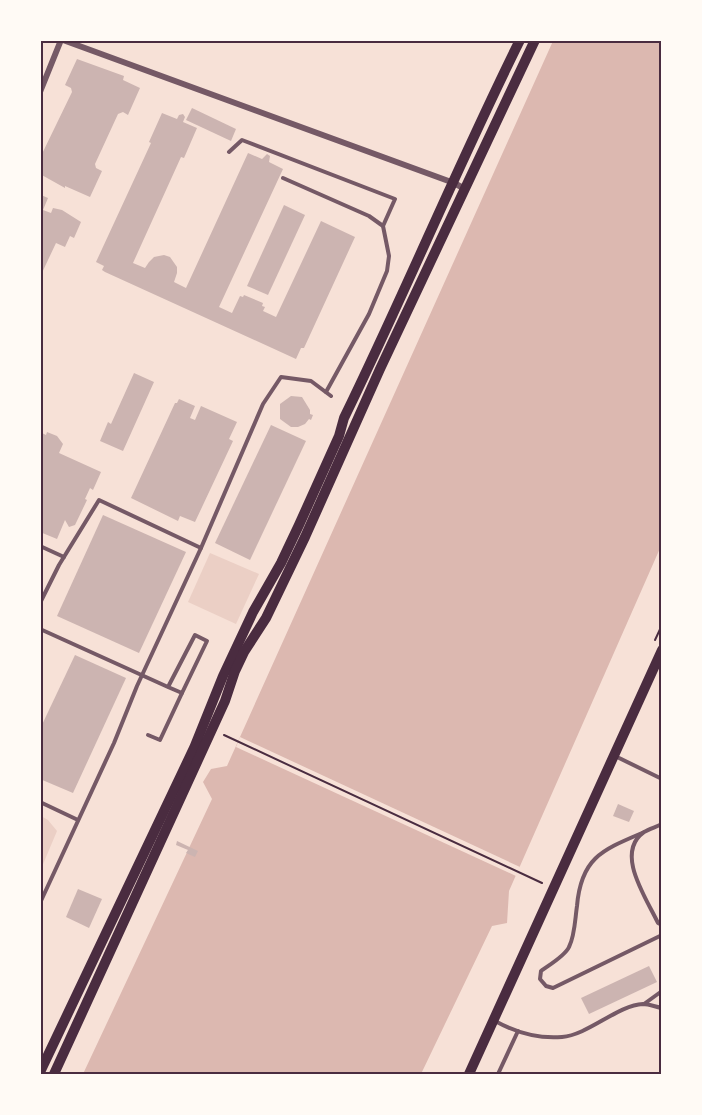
<svg xmlns="http://www.w3.org/2000/svg" width="702" height="1115" font-family="Rubik,sans-serif">
	<style>
		.green { fill: #ebcfc5 }
		.water { fill: #dcb8b0 }
		.pier { fill: #f7e1d7 }
		.building { fill: #ccb4b1 }
		.lines { fill: none; stroke-linecap: round; stroke-linejoin: round }
		.path { stroke: #4a2c40; stroke-width: 2 }
		.service { stroke: #755966; stroke-width: 4 }
		.minor { stroke: #755966; stroke-width: 6 }
		.secondary { stroke: #4a2c40; stroke-width: 10 }
		.neatline { fill: none; stroke: #4a2c40; stroke-width: 2 }
	</style>
	<rect width="100%" height="100%" fill="#f7e1d7"/>
	<g class="green">
		<polygon points="210,553 259,574 236,624 188,602"/>
		<polygon points="41,816 48,820 57,831 41,869"/>
	</g>
	<polygon class="water" points="553,41 661,41 661,546 509,891 507,923 492,926 421,1074 83,1074 212,799 203,782 211,769 227,766 231,757"/>
	<polygon class="pier" points="240,737 520,867 516,876 236,747"/>
	<g class="building">
		<polygon points="77,59 124,76 123,80 140,88 128,115 123,112 118,114 95,164 96,168 102,171 90,197 65,186 65,188 40,174 40,158 72,92 71,88 65,85"/>
		<polygon points="192,108 236,129 231,141 186,120"/>
		<polygon points="162,113 177,119 179,115 183,114 185,117 183,122 197,128 184,158 181,157 133,263 145,268 149,262 154,257 164,255 170,257 177,267 177,273 174,282 186,288 248,153 262,159 267,154 270,156 269,162 283,169 219,307 232,313 240,296 243,297 244,295 263,303 262,306 265,307 263,311 276,317 321,221 355,237 304,348 301,348 296,359 105,272 102,270 104,266 96,262 151,143 149,142"/>
		<polygon points="41,195 48,198 43,210 51,213 53,208 62,210 81,222 74,238 70,236 65,247 56,243 40,277"/>
		<polygon points="284,205 305,215 268,295 247,286"/>
		<polygon points="134,373 154,382 123,451 100,441 108,422 111,424"/>
		<polygon points="291,396 302,397 310,410 310,414 313,415 311,420 309,419 305,424 298,427 291,427 280,419 280,404"/>
		<polygon points="179,399 195,406 190,418 195,420 201,406 237,422 229,439 233,441 195,522 180,516 178,521 131,498 175,403 177,403"/>
		<polygon points="271,425 306,441 250,560 215,543"/>
		<polygon points="40,432 46,435 47,432 57,436 63,444 59,453 101,472 93,490 90,488 85,499 87,500 75,525 69,527 65,520 57,539 40,532"/>
		<polygon points="103,515 186,552 139,653 57,616"/>
		<polygon points="75,655 126,678 73,793 40,779 40,729"/>
		<polygon points="618,804 634,811 629,822 613,816"/>
		<polygon points="177,841 198,851 195,857 186,853 188,850 176,845"/>
		<polygon points="78,889 102,899 89,928 66,917"/>
		<polygon points="649,966 657,982 589,1014 581,998"/>
	</g>
	<g class="lines">
		<g class="path">
			<polyline points="655,640 662,625"/>
			<polyline points="224,735 542,883"/>
		</g>
		<g class="service">
			<polyline points="229,152 242,140 395,199 383,226"/>
			<polyline points="283,178 369,216 383,226 389,256 387,271 369,314 326,392"/>
			<polyline points="40,546 64,557"/>
			<polyline points="40,603 59,565 99,500 201,548"/>
			<polyline points="40,629 168,687 182,693 207,641 195,635 168,687"/>
			<polyline points="148,735 160,740 182,693"/>
			<polyline points="615,756 662,779"/>
			<polyline points="40,802 78,820"/>
			<path d="M662 824C656 827 649 829 644 832 614 853 647 899 658 923L662 925"/>
			<path d="M642 833C602 850 581 858 577 906 575 919 575 935 569 947 565 956 549 965 541 971L540 979 546 986 553 988 662 935"/>
			<polyline points="40,903 114,743 137,686 201,548 263,404 281,377 311,381 331,396"/>
			<polyline points="644,1004 662,991"/>
			<path d="M495 1021C515 1032 539 1039 562 1037 588 1035 618 1005 643 1004 649 1004 656 1007 662 1008"/>
			<polyline points="498,1074 518,1031"/>
		</g>
		<g class="minor">
			<polyline points="63,40 454,183 465,189"/>
			<polyline points="40,92 61,40"/>
		</g>
		<g class="secondary">
			<path d="M40 1072 194 748 223 676 253 612 281 563 299 525 339 436 344 418C405 293 458 165 520 40"/>
			<polyline points="54,1074 225,701 235,671 244,652 266,618 305,537 380,369 535,40"/>
			<polyline points="469,1074 662,650"/>
		</g>
	</g>
	<rect width="702" height="1115" fill="none" stroke="#fffaf5" stroke-width="84"/>
	<rect x="42" y="42" width="618" height="1031" class="neatline"/>
</svg>
